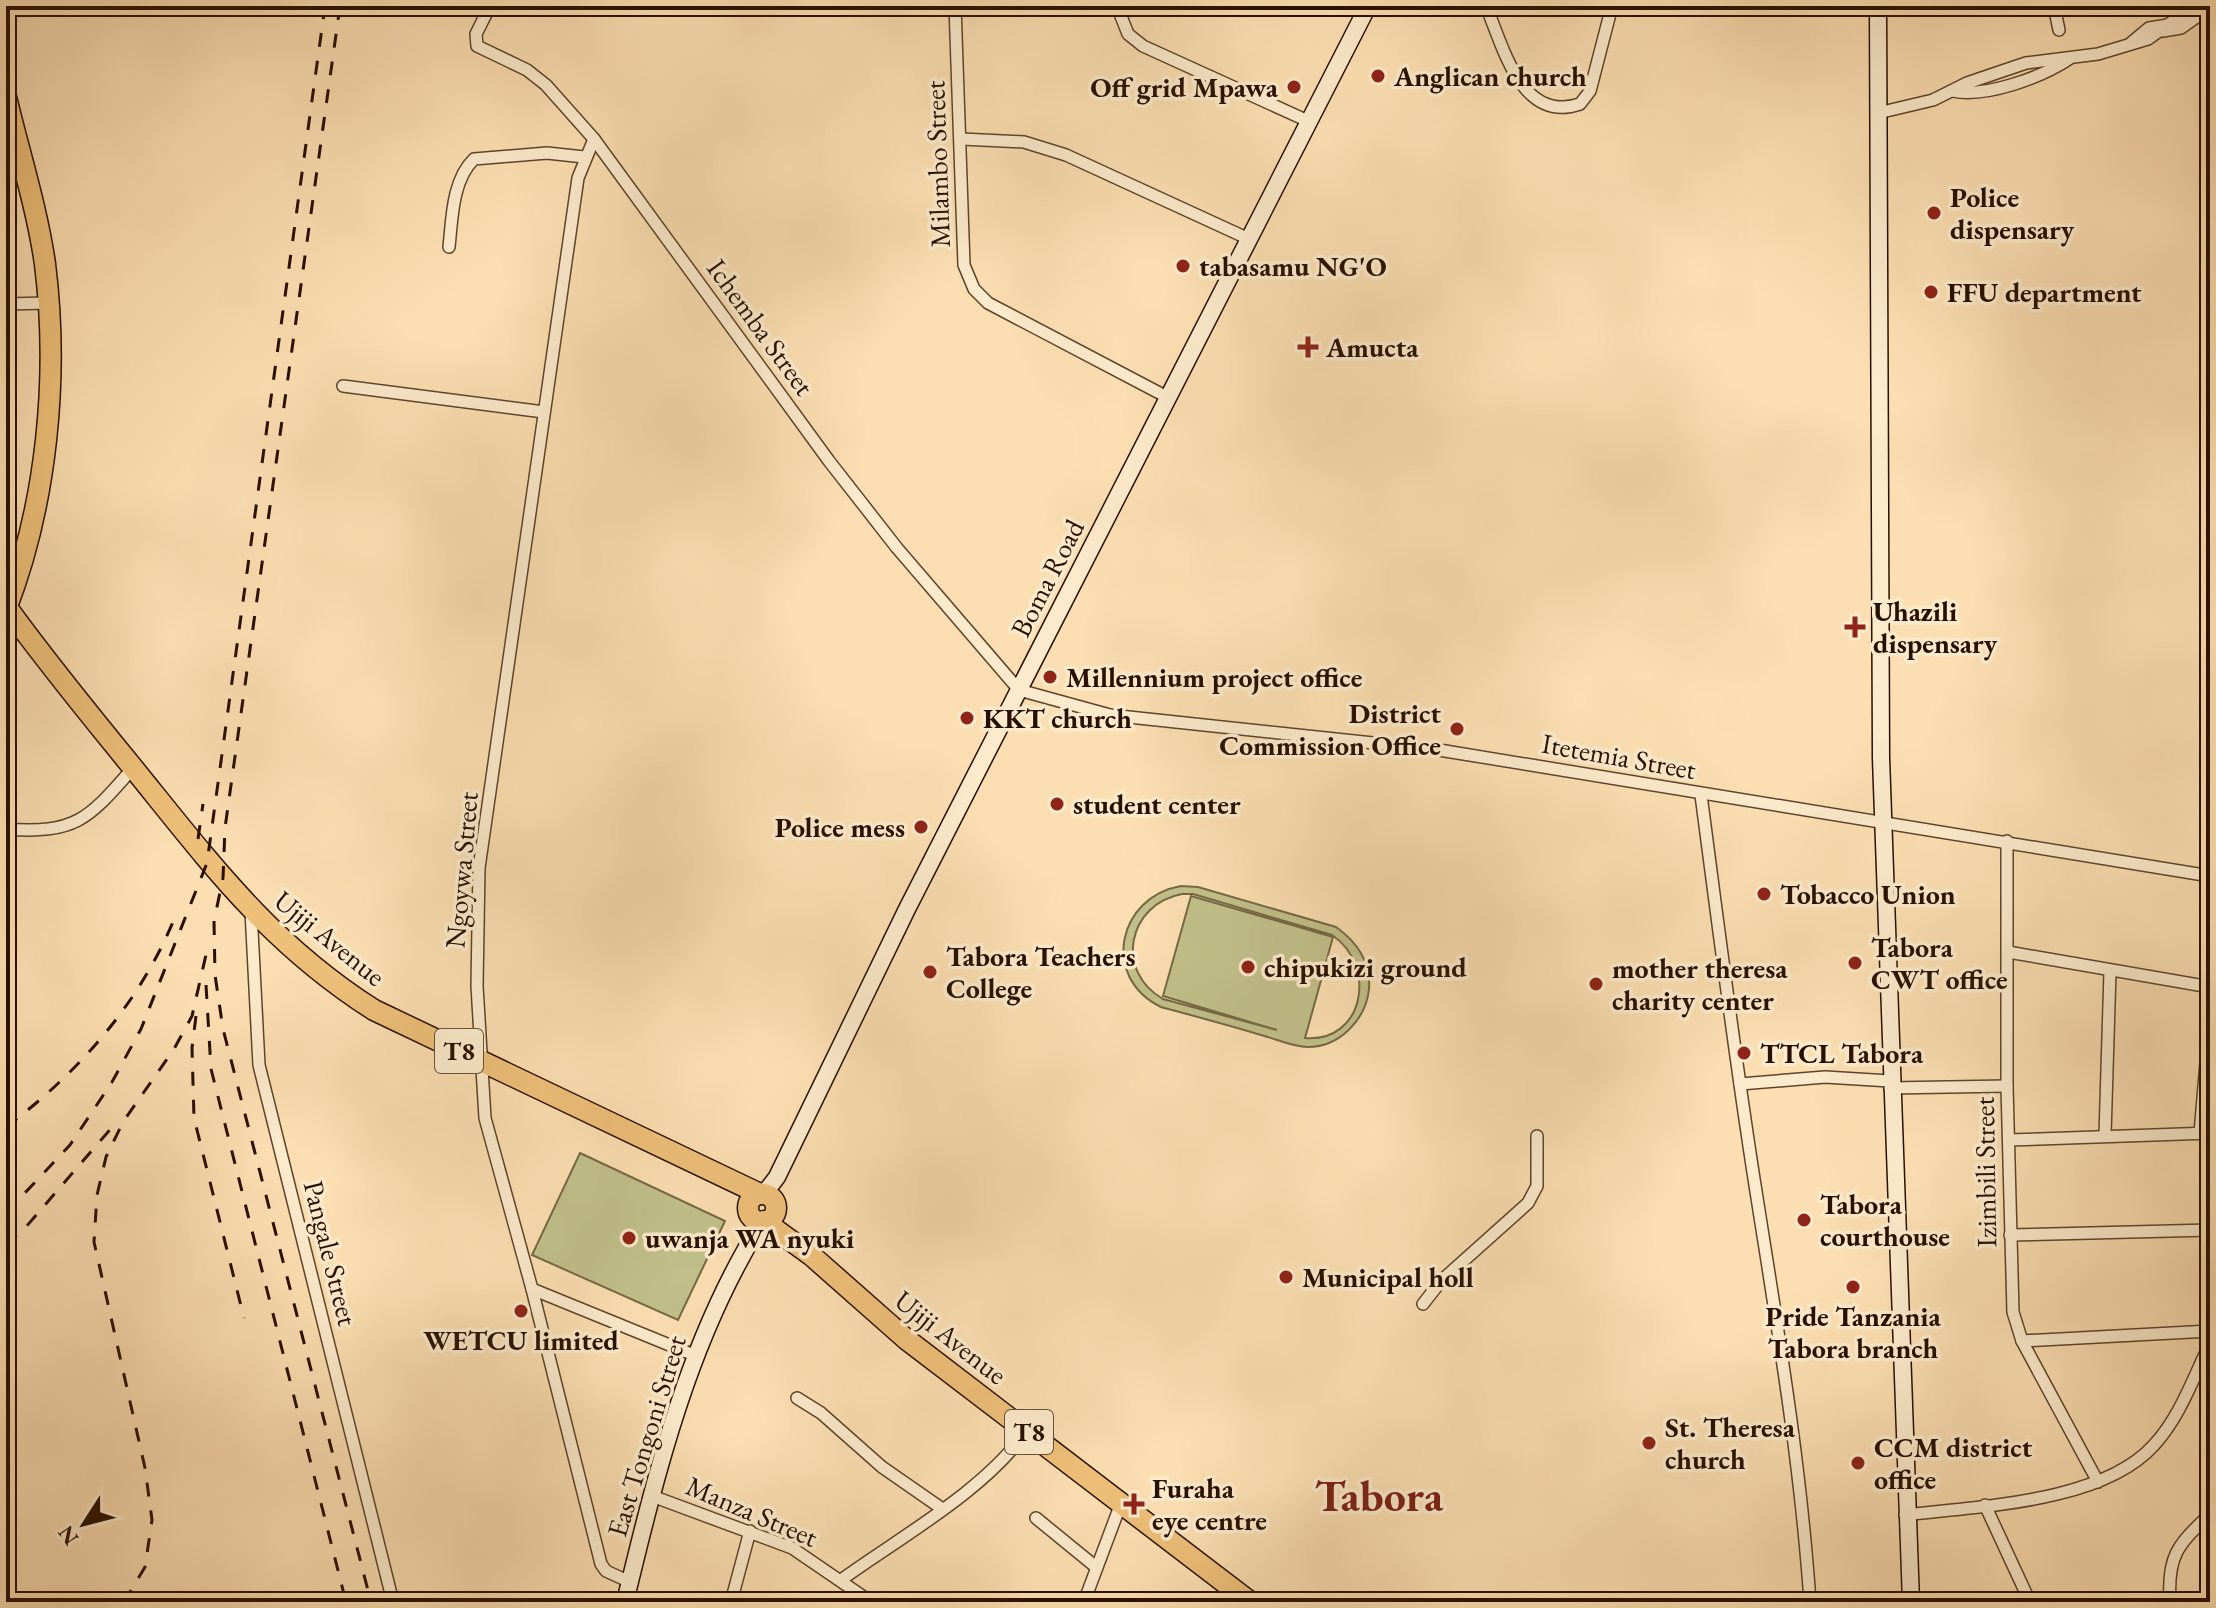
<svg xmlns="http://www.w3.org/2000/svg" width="2216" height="1608" font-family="'EB Garamond',serif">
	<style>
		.green { fill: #c1c08a; stroke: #756845; stroke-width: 2; fill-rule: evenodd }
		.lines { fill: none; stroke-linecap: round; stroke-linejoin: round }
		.street-casing { stroke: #5e432c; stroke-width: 14 }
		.secondary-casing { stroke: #290f00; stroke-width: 19 }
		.highway-casing { stroke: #290f00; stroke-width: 23 }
		.street { stroke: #fceacc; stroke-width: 11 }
		.secondary { stroke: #fceacc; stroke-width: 16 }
		.highway { stroke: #eebf78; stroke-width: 20 }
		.rail { stroke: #290f00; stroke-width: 3; stroke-dasharray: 14 14; stroke-linecap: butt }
		.poi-dot { fill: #8f2418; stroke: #fceacc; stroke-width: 3 }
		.labels { text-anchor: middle; stroke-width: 7; stroke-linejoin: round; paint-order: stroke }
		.shield { fill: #fceacc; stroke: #68513d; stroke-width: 2 }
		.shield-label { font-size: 26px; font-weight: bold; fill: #290f00 }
		.poi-label { font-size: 28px; font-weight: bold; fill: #290f00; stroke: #fceacc; text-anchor: start }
		.street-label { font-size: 28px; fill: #290f00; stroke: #fceacc }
		.town-label { font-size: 44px; font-weight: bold; fill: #7a1f14; stroke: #fceacc }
	</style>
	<rect width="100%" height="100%" fill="#fbdeb1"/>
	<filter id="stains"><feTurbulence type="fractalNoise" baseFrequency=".0025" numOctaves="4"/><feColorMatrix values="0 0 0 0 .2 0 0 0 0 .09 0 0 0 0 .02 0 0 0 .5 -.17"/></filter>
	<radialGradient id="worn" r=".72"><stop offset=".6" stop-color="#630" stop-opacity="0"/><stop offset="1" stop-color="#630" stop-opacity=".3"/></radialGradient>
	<g class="green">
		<path d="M1181 886 1198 887 1336 927C1357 942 1371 962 1369 989 1366 1019 1340 1047 1308 1047 1293 1047 1276 1039 1261 1035 1228 1025 1194 1016 1161 1007 1100 977 1118 897 1181 886ZM1182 894H1193L1332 935C1378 966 1364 1043 1305 1038L1333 937 1191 896 1163 996 1277 1030 1163 999C1114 971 1128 904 1182 894Z"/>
		<polygon points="580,1153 725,1221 678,1320 532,1255"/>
	</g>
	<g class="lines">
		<g class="street-casing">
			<g id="street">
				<polyline points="490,6 476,34 477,46 527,70 546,85 594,139 829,461 897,548 1019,690 1110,715 1439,750 2210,876"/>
				<polyline points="955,6 964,265 974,289 988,303 1167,397"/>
				<polyline points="1117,6 1128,34 1143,46 1308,121"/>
				<path d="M1486 6C1503 46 1521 124 1580 104L1590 91 1612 6"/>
				<polyline points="2054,6 2059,30"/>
				<polyline points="2163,31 2181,28 2198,16"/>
				<polyline points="2131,43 2149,28 2168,25"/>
				<path d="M1953 91C1986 98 2042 77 2069 59"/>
				<polyline points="1878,113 1933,100 1967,83 2026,63 2098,54 2148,39 2176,19 2210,9"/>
				<polyline points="594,139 578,178 479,868 477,986 485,1118 532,1289 601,1564 606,1571 630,1582"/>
				<polyline points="962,139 1024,142 1066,155 1249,239"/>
				<path d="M449 247C452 220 452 180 474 159L547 153 584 157"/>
				<polyline points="6,304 48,303"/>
				<polyline points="343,386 544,412"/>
				<path d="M1701 795C1719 931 1736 1068 1758 1204 1779 1337 1801 1468 1810 1602"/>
				<path d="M6 829C77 834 88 819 133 768"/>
				<polyline points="2007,841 2007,1086 2013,1312 2022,1341 2098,1482"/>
				<polyline points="251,911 259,1065 393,1602"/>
				<polyline points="2008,952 2210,987"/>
				<polyline points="1740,1084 1825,1077 1890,1081"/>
				<polyline points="1890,1088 2007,1086"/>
				<polyline points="2200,1133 2210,1015"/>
				<polyline points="2105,1135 2110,972"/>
				<polyline points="2009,1140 2210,1133"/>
				<polyline points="2010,1235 2210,1230"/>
				<polyline points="532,1289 694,1355"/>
				<polyline points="1423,1304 1441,1281 1528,1203 1537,1186 1537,1136"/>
				<polyline points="2022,1341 2210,1331"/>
				<polyline points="797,1398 821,1413 882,1467 941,1508"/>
				<polyline points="652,1496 792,1548 871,1602"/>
				<polyline points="1985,1505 2030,1602"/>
				<path d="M1905 1515C1978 1506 2102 1503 2154 1445 2180 1417 2193 1378 2210 1344"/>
				<polyline points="1036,1518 1096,1567"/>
				<path d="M841 1580C899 1538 987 1489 1026 1431"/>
				<polyline points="731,1602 750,1531"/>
				<polyline points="1084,1602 1120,1506"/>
				<path d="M2170 1602C2167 1555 2178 1545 2210 1514"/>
			</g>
		</g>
		<g class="secondary-casing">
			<g id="secondary">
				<polyline points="1878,6 1881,758 1911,1602"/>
				<polyline points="764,1194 777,1177 907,909 1368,6"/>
				<path d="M625 1602C657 1470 689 1338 762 1222"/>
			</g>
		</g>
		<g class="highway-casing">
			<g id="highway">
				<path d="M6 97C19 152 37 208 45 264 59 377 47 503 6 609"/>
				<path d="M6 606C47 663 90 715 134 769 211 864 269 943 374 1010L760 1194"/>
				<circle cx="762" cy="1208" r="14"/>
				<polyline points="764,1221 812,1256 906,1339 1250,1602"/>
			</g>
		</g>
		<use href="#street" class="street"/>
		<use href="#secondary" class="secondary"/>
		<use href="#highway" class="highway"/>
		<g class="rail">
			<polyline points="340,6 225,828 223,878 214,921 215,975 223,1029 371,1602"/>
			<polyline points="198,839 203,804"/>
			<polyline points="206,985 211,1069 346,1602"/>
			<polyline points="196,1016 192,1048 194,1118 244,1318"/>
			<path d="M6 1127C81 1071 143 999 177 912"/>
			<polyline points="6,1213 70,1145 112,1082 141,1029 207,863 325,6"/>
			<polyline points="6,1244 25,1228 114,1125"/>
			<polyline points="124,1602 145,1567 152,1520 145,1468 94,1242 97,1195 106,1157 123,1122 174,1049 192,1016 208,946"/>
		</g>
	</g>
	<g class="poi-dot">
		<circle cx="1378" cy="76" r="8"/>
		<circle cx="1294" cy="87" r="8"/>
		<circle cx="1934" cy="213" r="8"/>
		<circle cx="1183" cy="266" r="8"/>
		<circle cx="1931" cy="292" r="8"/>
		<path d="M1304 335h8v8h8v8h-8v8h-8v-8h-8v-8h8z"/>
		<path d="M1851 615h8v8h8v8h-8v8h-8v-8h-8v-8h8z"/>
		<circle cx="1050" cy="677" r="8"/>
		<circle cx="967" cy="718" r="8"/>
		<circle cx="1457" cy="729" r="8"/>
		<circle cx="1057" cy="804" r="8"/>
		<circle cx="921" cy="827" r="8"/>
		<circle cx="1764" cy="894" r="8"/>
		<circle cx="1855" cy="963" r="8"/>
		<circle cx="1248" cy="967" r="8"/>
		<circle cx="930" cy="972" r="8"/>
		<circle cx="1596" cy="984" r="8"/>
		<circle cx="1744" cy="1053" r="8"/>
		<circle cx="1804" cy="1220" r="8"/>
		<circle cx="629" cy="1238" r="8"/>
		<circle cx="1286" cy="1277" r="8"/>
		<circle cx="1853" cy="1287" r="8"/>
		<circle cx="521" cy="1311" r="8"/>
		<circle cx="1649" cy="1443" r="8"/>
		<circle cx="1858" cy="1463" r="8"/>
		<path d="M1130 1492h8v8h8v8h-8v8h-8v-8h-8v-8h8z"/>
	</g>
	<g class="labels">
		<g class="shield">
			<rect x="435" y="1029" width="48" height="44" rx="6"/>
			<rect x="1005" y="1410" width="48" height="44" rx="6"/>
		</g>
		<g class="shield-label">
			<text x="459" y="1060">T8</text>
			<text x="1029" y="1441">T8</text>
		</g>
		<g class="poi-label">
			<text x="1394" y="86">Anglican church</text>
			<text x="1278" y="97" text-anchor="end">Off grid Mpawa</text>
			<text x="1950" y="207">Police<tspan x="1950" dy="32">dispensary</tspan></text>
			<text x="1199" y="276">tabasamu NG'O</text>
			<text x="1947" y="302">FFU department</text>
			<text x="1326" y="357">Amucta</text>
			<text x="1873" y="621">Uhazili<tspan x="1873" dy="32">dispensary</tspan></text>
			<text x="1066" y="687">Millennium project office</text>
			<text x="1441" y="723" text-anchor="end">District<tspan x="1441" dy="32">Commission Office</tspan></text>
			<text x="983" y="728">KKT church</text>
			<text x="1073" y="814">student center</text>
			<text x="905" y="837" text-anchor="end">Police mess</text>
			<text x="1780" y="904">Tobacco Union</text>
			<text x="1871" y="957">Tabora<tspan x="1871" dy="32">CWT office</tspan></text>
			<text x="946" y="966">Tabora Teachers<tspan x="946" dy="32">College</tspan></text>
			<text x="1264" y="977">chipukizi ground</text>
			<text x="1612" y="978">mother theresa<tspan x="1612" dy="32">charity center</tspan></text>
			<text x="1760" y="1063">TTCL Tabora</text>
			<text x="1820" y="1214">Tabora<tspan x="1820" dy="32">courthouse</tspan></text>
			<text x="645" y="1248">uwanja WA nyuki</text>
			<text x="1302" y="1287">Municipal holl</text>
			<text x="1853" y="1326" text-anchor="middle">Pride Tanzania<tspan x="1853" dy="32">Tabora branch</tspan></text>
			<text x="521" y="1350" text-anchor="middle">WETCU limited</text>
			<text x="1665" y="1437">St. Theresa<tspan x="1665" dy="32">church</tspan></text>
			<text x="1874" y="1457">CCM district<tspan x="1874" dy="32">office</tspan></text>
			<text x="1152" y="1498">Furaha<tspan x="1152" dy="32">eye centre</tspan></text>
		</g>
		<g class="street-label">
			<text transform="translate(937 164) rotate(-92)" y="10">Milambo Street</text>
			<text transform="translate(761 327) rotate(54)" y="10">Ichemba Street</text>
			<text transform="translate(1047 578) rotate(-63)" y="10">Boma Road</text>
			<text transform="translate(1619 756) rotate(10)" y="10">Itetemia Street</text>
			<text transform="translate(461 870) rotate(-85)" y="10">Ngoywa Street</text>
			<text transform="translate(330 938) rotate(39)" y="10">Ujiji Avenue</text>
			<text transform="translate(1985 1172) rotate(-91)" y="10">Izimbili Street</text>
			<text transform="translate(331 1253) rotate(76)" y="10">Pangale Street</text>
			<text transform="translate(951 1337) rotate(38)" y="10">Ujiji Avenue</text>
			<text transform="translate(646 1436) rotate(-73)" y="10">East Tongoni Street</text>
			<text transform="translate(752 1511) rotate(23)" y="10">Manza Street</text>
		</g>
		<g class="town-label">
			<text x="1379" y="1511">Tabora</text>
		</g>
	</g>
	<rect width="2216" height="1608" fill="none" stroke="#fbdeb1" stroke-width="32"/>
	<rect x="8" y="8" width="2200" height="1592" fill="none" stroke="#290f00" stroke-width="4"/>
	<rect x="16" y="16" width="2184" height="1576" fill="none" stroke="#290f00" stroke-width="2"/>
	<g transform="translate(84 1524) rotate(234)" stroke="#fceacc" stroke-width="6" paint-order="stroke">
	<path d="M0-6L14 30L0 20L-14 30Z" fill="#290f00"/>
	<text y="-12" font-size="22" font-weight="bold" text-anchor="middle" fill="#290f00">N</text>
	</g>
	<rect width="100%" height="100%" filter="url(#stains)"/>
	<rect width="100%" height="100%" fill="url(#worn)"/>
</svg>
